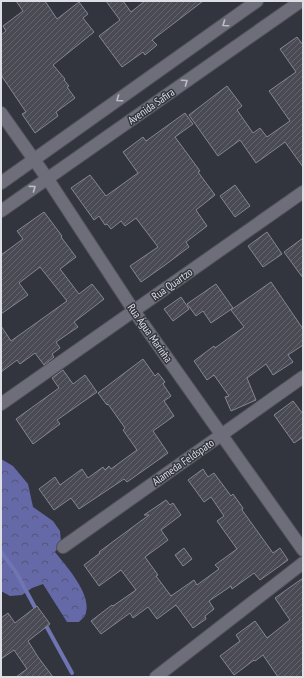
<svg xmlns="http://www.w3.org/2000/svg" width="304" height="678" font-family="'PT Sans Narrow',sans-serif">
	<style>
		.forest { fill: url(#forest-crowns) }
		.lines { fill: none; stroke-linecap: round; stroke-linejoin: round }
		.stream { stroke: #6f74b3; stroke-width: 4 }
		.building { fill: url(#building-hatch); stroke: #848690 }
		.minor-casing { stroke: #52535b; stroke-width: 14 }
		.tertiary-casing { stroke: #52535b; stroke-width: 14 }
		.minor { stroke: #6d6e79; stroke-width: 12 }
		.tertiary { stroke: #6d6e79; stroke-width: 12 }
		.oneway { stroke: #bcbdc5 }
		.labels { text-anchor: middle; stroke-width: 3; stroke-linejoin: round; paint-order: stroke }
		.street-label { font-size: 11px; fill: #dedfe5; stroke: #33353e }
	</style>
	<defs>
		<pattern id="forest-crowns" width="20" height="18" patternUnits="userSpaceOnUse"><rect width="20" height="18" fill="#6569a7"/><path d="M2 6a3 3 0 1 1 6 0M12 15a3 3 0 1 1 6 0" fill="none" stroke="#545676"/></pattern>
		<pattern id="building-hatch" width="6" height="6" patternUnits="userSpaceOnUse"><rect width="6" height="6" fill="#494a53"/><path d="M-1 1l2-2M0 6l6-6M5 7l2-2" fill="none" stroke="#63646c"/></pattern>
	</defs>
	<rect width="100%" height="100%" fill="#33353e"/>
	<path class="forest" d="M1 459 13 466 28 484 33 507 53 521 60 531 61 543 55 552C66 566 91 593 86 612 86 616 82 619 79 622H67L43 584 32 588 22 595 10 596 1 591Z"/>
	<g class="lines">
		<g class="stream">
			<polyline points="1,552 16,572 37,611"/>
			<polyline points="44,622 72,673"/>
		</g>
	</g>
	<g class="building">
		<polygon points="16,1 45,1 57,19 79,2 88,14 83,18 94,32 53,65 65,79 64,80 69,86 67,87 75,98 56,112 58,116 35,133 22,114 26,112 1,75 1,35 6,31 3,26 23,11"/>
		<polygon points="106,1 123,1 131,12 145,1 203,1 152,40 157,45 145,55 143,52 122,67 99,36 120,20"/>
		<polygon points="297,37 303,45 303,167 285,142 256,163 240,140 218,156 189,115 227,86 242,106 237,110 253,133 260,128 267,137 290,121 269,91 296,72 280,49"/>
		<polygon points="185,113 193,124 175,137 200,171 198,172 215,195 196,210 207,226 186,242 189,247 165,265 141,282 130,266 158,247 136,218 125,226 121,221 111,229 107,224 105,225 99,216 94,220 71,188 90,175 106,196 138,173 123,152 143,137 146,141"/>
		<polygon points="235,185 250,206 235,217 220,196"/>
		<polygon points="44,212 62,236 61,237 76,257 60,269 79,294 92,284 104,299 74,322 78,327 56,342 60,348 52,354 54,357 44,365 35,353 20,364 17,360 1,372 1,326 11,341 67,301 40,267 19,283 28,295 1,314 1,255 23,239 17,231"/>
		<polygon points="267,232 282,254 263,267 248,246"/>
		<polygon points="303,238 303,278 284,252"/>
		<polygon points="271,282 303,329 303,345 288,355 293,362 273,375 266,364 247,378 256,400 231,411 225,397 229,396 214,375 207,380 194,361 214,346 215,348 244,327 231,310"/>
		<polygon points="216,284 233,308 211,323 203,311 196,316 187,304"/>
		<polygon points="181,297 189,309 173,321 164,309"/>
		<polygon points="143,359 155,376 158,373 165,382 163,384 171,396 164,401 174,416 153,431 168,453 127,482 124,479 79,509 71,498 54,510 39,489 55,477 60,485 82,469 88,478 103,467 105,470 109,466 111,469 137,450 123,430 125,428 108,404 107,405 98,393"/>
		<polygon points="63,370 73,384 85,375 97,392 57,420 60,424 33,444 16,419 59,388 52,378"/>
		<polygon points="293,401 303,414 303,437 294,443 274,415"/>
		<polygon points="203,469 208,477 214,473 231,496 233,494 243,508 242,510 273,553 280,548 288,560 260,580 254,573 232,589 231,586 209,601 214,609 205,616 206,619 193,628 176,605 157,619 148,607 133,618 130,613 101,634 91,621 112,605 113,606 136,590 121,570 99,586 84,565 100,553 99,552 149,515 144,515 166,500 170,505 173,503 181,515 161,530 168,540 145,557 158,575 156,576 171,596 194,580 197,585 219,569 215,565 237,549 217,521 224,516 211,497 204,502 188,480"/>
		<polygon points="184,548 192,559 183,566 175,555"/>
		<polygon points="303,578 303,677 278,677 263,655 255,661 254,660 234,675 220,656 240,641 236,635 255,621 267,638 290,620 275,598"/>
		<polygon points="37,606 50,624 28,641 38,657 53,677 16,677 27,669 14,650 1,659 1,618 8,613 15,623"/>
	</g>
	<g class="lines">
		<g class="minor-casing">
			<g id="minor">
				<polyline points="1,113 47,178 134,311 303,550"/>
				<polyline points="1,404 303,192"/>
				<polyline points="63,547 303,377"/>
				<polyline points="156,677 303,563"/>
			</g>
		</g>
		<g class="tertiary-casing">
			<g id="tertiary">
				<polyline points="1,183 257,1"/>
				<polyline points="1,211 301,1"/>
			</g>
		</g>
		<use href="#minor" class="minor"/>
		<use href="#tertiary" class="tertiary"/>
	</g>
	<defs><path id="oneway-chevron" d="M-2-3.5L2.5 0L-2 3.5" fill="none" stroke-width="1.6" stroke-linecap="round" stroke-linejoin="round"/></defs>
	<g class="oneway">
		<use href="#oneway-chevron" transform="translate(225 24) rotate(145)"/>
		<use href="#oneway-chevron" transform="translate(185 82) rotate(-35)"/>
		<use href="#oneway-chevron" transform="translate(119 99) rotate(145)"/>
		<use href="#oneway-chevron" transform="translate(33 188) rotate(-36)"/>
	</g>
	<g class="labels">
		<g class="street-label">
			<text transform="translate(151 106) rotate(-35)" y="4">Avenida Safira</text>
			<text transform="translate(172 284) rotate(-35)" y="4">Rua Quartzo</text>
			<text transform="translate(150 333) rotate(55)" y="4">Rua Água Marinha</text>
			<text transform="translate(183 462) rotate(-35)" y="4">Alameda Feldspato</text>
		</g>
	</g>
	<rect width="304" height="678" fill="none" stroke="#dedfe5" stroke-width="4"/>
</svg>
